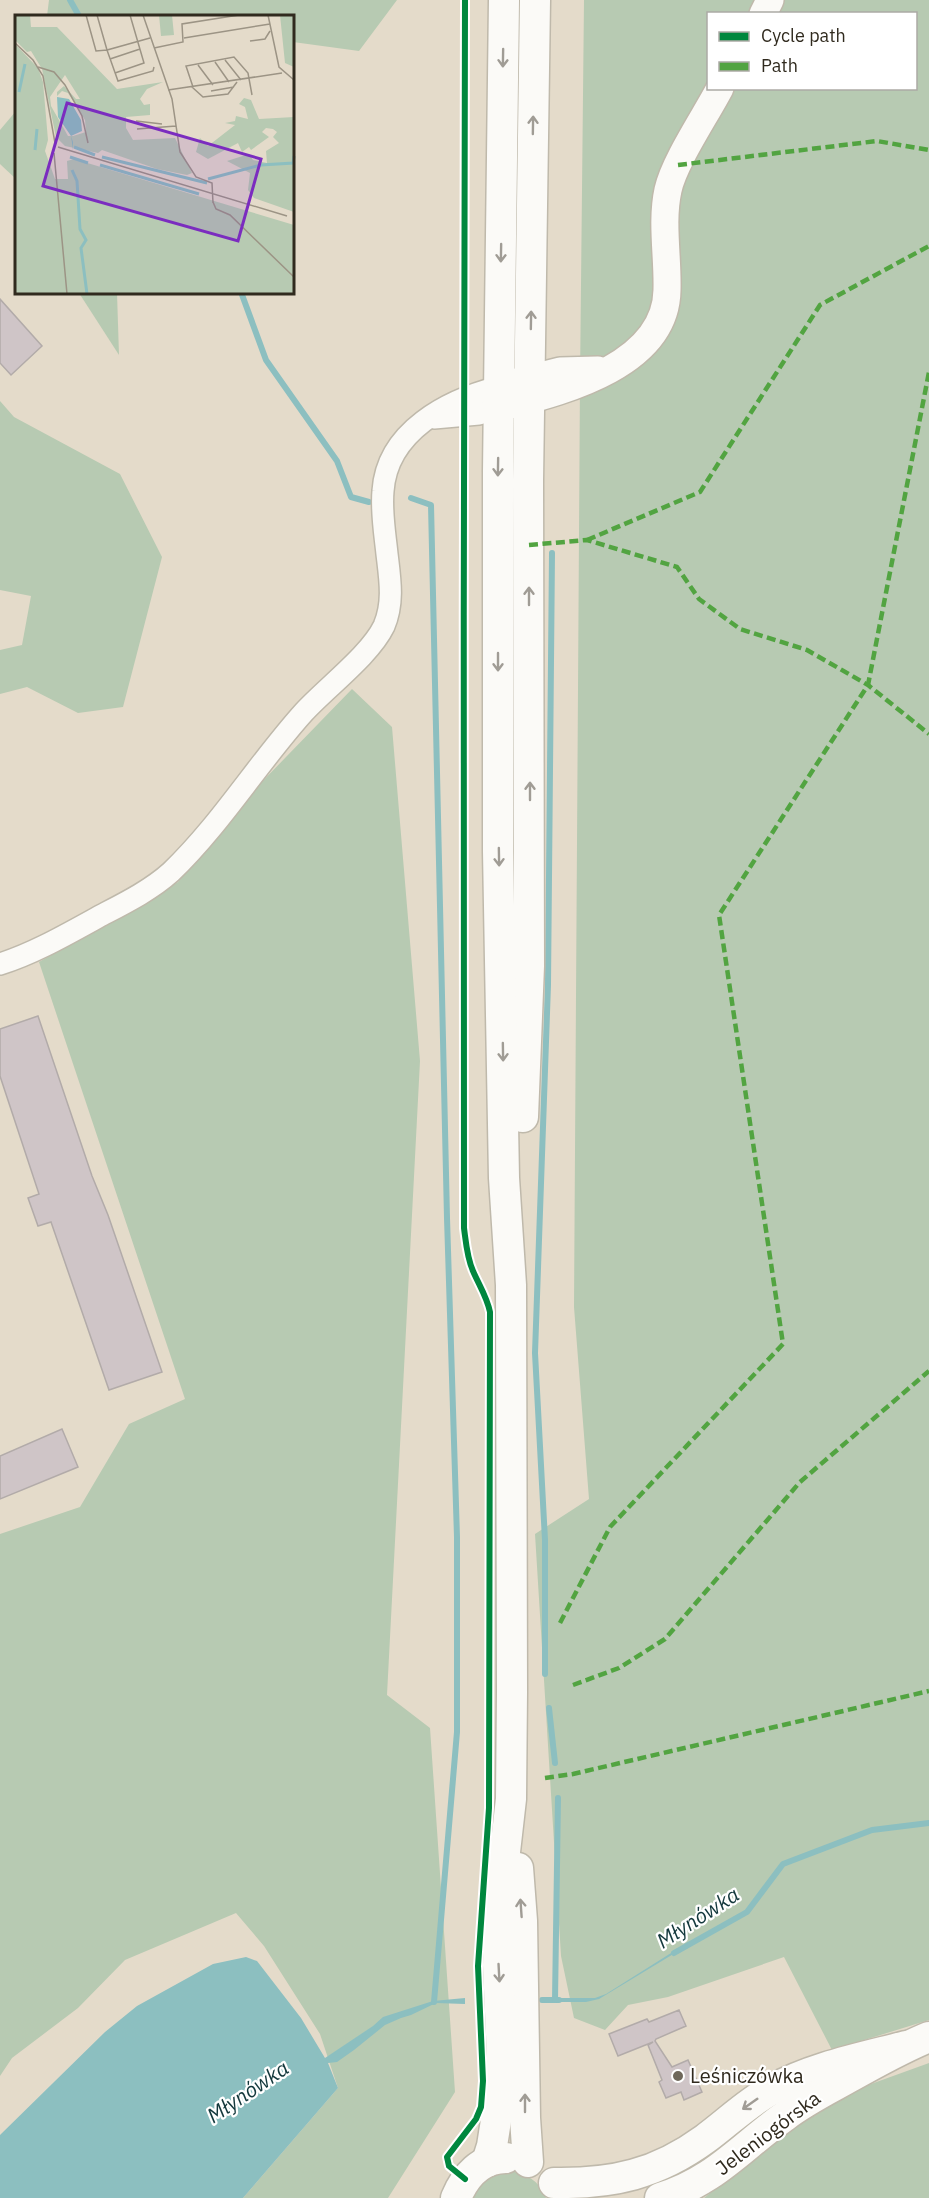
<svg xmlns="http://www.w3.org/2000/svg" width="929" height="2198" font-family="'IBM Plex Sans',sans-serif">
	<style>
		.green { fill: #b7cab2; fill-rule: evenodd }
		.water { fill: #8cbfc0 }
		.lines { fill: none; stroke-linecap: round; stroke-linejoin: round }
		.stream { stroke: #8cbfc0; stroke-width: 6 }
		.building { fill: #cfc5c7; stroke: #b2aba9; stroke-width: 1.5 }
		.minor-casing { stroke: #bfb9ab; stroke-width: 24 }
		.tertiary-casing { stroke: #bfb9ab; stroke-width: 30 }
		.secondary-casing { stroke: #bfb9ab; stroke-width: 33 }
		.minor { stroke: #fbfaf7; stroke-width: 21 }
		.tertiary { stroke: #fbfaf7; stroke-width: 27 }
		.secondary { stroke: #fbfaf7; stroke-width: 30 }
		.quiet { stroke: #52a441; stroke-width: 4.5; stroke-dasharray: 9 4.5; stroke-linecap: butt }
		.cycleway-casing { stroke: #fff; stroke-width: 10 }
		.cycleway { stroke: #00873e; stroke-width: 6 }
		.oneway { stroke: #a09c95 }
		.poi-dot { fill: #6f685a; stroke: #fff; stroke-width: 2 }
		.labels { text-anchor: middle; stroke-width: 4.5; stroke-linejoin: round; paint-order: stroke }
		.poi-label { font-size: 20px; fill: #302a1e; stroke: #fff; text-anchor: start }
		.street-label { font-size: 20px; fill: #302a1e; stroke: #fff }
		.water-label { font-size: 21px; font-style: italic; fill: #13383c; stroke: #fff }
		.inset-river { fill: none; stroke: #8cbfc0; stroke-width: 3 }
		.inset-road { fill: none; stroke: #9c9485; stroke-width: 1.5 }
		.view { fill: #7b2cbf; fill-opacity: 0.15; stroke: #7b2cbf; stroke-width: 3 }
		.inset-edge { fill: none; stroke: #302a1e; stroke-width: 3 }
	</style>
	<rect width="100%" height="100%" fill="#e4dbca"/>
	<g class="green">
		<polygon points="49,0 397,0 359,51 293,42 292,16 47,16"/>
		<path d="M584 0H929V2020L832 2050 784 1957 668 1997 628 2005 605 2030 574 2018 561 1956 535 1534 589 1499 574 1307 580 380ZM708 14H916V88H708Z"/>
		<polygon points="16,111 16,179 0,164 0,130"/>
		<polygon points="79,293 117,293 119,355"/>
		<polygon points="0,401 14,417 120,474 162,557 123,707 78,713 27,687 0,694 0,650 22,645 31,596 0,590"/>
		<polygon points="352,689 392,727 420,1061 387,1695 430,1728 455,2092 388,2198 243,2198 338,2088 320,2034 264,1946 236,1913 125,1960 78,2008 12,2058 0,2076 0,1534 80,1507 129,1424 185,1399 39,962 178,882 253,791"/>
		<polygon points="929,2063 929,2198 704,2198 824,2101"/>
		<path d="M506 2171C525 2172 539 2180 546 2198H471C480 2182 489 2176 506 2171Z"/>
	</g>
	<g class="water">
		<polygon points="679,1948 680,1950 599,1999 586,2002 551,2002 551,1998 595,1998 606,1994"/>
		<polygon points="246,1957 257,1961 301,2018 325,2058 373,2026 383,2017 433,2001 465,1998 465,2004 436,2003 411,2015 401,2018 385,2025 354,2050 337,2062 328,2063 338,2088 243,2198 0,2198 0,2135 105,2032 137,2006 213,1964"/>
	</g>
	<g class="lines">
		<g class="stream">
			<polyline points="70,0 79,16"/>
			<polyline points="241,292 266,360 337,461 351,497 369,502"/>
			<polyline points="411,498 431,505 447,1218 457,1537 457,1732 434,2002"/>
			<polyline points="545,1674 545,1540 535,1353 548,985 552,553"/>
			<polyline points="549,1708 555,1763"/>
			<polyline points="674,1953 747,1912 783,1864 872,1830 929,1823"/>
			<polyline points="542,2000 559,2000"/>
			<polyline points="555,2000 558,1798"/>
		</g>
	</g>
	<g class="building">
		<polygon points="0,299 42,346 11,375 0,363"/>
		<polygon points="38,1016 92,1176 108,1215 162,1372 109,1390 51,1222 38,1226 28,1198 39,1194 0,1076 0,1029"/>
		<polygon points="62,1429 78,1467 0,1499 0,1456"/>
		<polygon points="679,2010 686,2026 656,2039 655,2041 672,2067 688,2060 702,2092 684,2100 681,2092 666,2098 659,2082 662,2080 648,2045 653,2042 618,2056 609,2034 647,2019 649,2022"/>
	</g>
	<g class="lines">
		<g class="minor-casing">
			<g id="minor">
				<polyline points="434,418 479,414 499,408"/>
				<path d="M0 964C35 953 69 933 102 915 125 903 151 890 171 872 221 824 258 763 304 712 327 687 370 655 384 626 394 603 390 579 387 554 385 534 381 512 383 491 387 431 448 400 499 387"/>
			</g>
		</g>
		<g class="tertiary-casing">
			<g id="tertiary">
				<polyline points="763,14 770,0"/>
				<polyline points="509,384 560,371 598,370"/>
				<path d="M510 405C567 390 666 364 667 290 668 257 661 222 668 190 674 162 706 115 720 88"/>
			</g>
		</g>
		<g class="secondary-casing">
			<g id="secondary">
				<polyline points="523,1117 529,966 528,481 535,0"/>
				<polyline points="518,1868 522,1921 525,2118 528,2162"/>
				<polyline points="487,2162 492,2146 497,2114 502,2057 498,1965 502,1878 511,1799 512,1692 511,1285 504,1178 498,851 498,472 504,0"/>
				<path d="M554 2183C613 2184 657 2174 705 2139 727 2123 747 2103 771 2090 813 2067 860 2058 906 2046"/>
				<path d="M456 2198C465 2176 481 2158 506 2158"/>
				<path d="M660 2198C715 2181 740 2148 785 2116 806 2100 829 2089 852 2076 877 2062 902 2048 929 2037"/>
			</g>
		</g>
		<use href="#minor" class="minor"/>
		<use href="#tertiary" class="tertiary"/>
		<use href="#secondary" class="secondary"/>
		<g class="quiet">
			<polyline points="678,165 877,141 929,150"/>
			<polyline points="587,540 700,492 820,305 929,246"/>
			<polyline points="529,545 587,540 677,567 699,599 740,629 807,650 868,685 929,734"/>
			<polyline points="560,1623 610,1527 783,1344 719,915 868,685 929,372"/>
			<polyline points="573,1685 619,1668 665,1639 800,1482 929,1371"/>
			<polyline points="545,1778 573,1774 929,1691"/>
		</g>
		<g class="cycleway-casing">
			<path id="cycleway" d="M465 2179 449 2166 447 2157 476 2119 481 2107 483 2081 478 1966 489 1808 490 1312C487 1297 479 1285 473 1271 467 1258 466 1243 464 1228 465 819 462 409 465 0"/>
		</g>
		<use href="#cycleway" class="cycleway"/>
	</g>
	<defs><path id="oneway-shaft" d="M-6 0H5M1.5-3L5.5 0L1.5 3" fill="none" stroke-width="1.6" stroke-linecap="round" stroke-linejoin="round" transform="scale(1.5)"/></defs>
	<g class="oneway">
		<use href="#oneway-shaft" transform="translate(503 58) rotate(91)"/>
		<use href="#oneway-shaft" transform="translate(533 125) rotate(-89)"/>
		<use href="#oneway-shaft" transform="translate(501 253) rotate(91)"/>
		<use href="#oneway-shaft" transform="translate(531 320) rotate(-89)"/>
		<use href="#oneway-shaft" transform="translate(498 467) rotate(91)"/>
		<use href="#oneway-shaft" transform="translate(529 596) rotate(-90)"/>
		<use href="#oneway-shaft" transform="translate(498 662) rotate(90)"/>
		<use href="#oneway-shaft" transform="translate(530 791) rotate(-90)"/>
		<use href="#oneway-shaft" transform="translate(499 857) rotate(89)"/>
		<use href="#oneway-shaft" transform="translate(503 1052) rotate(89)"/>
		<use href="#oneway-shaft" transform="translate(521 1908) rotate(-94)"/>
		<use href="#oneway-shaft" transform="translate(499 1973) rotate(87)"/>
		<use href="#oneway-shaft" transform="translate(525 2103) rotate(-90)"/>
		<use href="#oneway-shaft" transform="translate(750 2104) rotate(145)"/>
	</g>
	<circle class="poi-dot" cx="678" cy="2076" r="6"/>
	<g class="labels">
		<g class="poi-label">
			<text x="690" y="2083">Leśniczówka</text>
		</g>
		<g class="street-label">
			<text transform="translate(768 2133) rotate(-37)" y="7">Jeleniogórska</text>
		</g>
		<g class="water-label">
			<text transform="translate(698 1918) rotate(-33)" y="7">Młynówka</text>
			<text transform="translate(248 2092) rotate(-34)" y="7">Młynówka</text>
		</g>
	</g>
	<g transform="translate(15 15)">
		<rect width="279" height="279" fill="#e4dbca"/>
		<path d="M0 0H15L16 12H42L102 74 148 67 132 74 125 84 129 90 135 89V100L111 102V113L118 125 160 123 177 158 172 160 142 154 87 135 83 138 50 131 41 122 27 54 16 36 12 37 0 25ZM50 60 65 84H61L49 71 42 77V81L47 76 53 78 70 105 71 117 58 121H53L36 91 35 82ZM144 0H157L159 20 146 21ZM265 0H279V52L270 48ZM0 29 23 53 28 67 33 125 30 136 40 164H53L52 146 59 144 279 210V279H0ZM229 83 236 85 244 104 279 102V197L239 183 233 175 235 158 212 146 234 139 238 145 252 148 251 136 264 128 258 122 262 117 258 114 251 113 247 117 254 122 236 135 234 132 227 137 223 128 193 144 181 137 185 123 193 131 220 110 210 108 220 106 221 101 233 104 230 92 224 89Z" fill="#b7cab2" fill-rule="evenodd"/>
		<path d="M42 82 54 84 66 105 67 116 56 121 58 127V135L56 121 43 102Z" fill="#8cbfc0"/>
		<path class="inset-river" d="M4 77 10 49M59 132 80 140M20 135 22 114M55 142 73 148M87 142 192 168M85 150 184 179M57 155 62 166 65 214 71 225 66 233 72 279M193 164 246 150 278 148 279 141"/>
		<path class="inset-road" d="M71 0 81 36 92 35 103 66 138 56 139 52M82 0 92 35 135 23M128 0 157 84 165 137 181 162 197 168 198 188M253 0 264 52 279 65M169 23 255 9M235 26 250 24 255 16M0 28 18 45 28 61 40 128M139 33 168 27 167 9 224 0M95 44 125 34M210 45 226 65M200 47 214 67M183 50 198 70M23 52 39 57 50 70 67 101 73 128M100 58 129 48 115 0M177 72 188 82 213 79 222 67M178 72 171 51 219 42 233 58 237 80M153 75 267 58M196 76 219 72M121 106 147 109M122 114 161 111M43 132 272 201M39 138 52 279M198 187 201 194 215 200 279 262"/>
		<path class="view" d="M52 88 246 144 223 226 28 171Z"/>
		<rect width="279" height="279" class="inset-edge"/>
	</g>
	<rect x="707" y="12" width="210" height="78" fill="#ffffff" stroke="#acaaa5" stroke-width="1.5"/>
	<rect x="719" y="32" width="30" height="9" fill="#00873e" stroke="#acaaa5" stroke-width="1.5"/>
	<text x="761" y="42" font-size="18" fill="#302a1e">Cycle path</text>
	<rect x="719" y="62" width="30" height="9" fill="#52a441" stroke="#acaaa5" stroke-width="1.5"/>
	<text x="761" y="72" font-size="18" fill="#302a1e">Path</text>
</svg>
